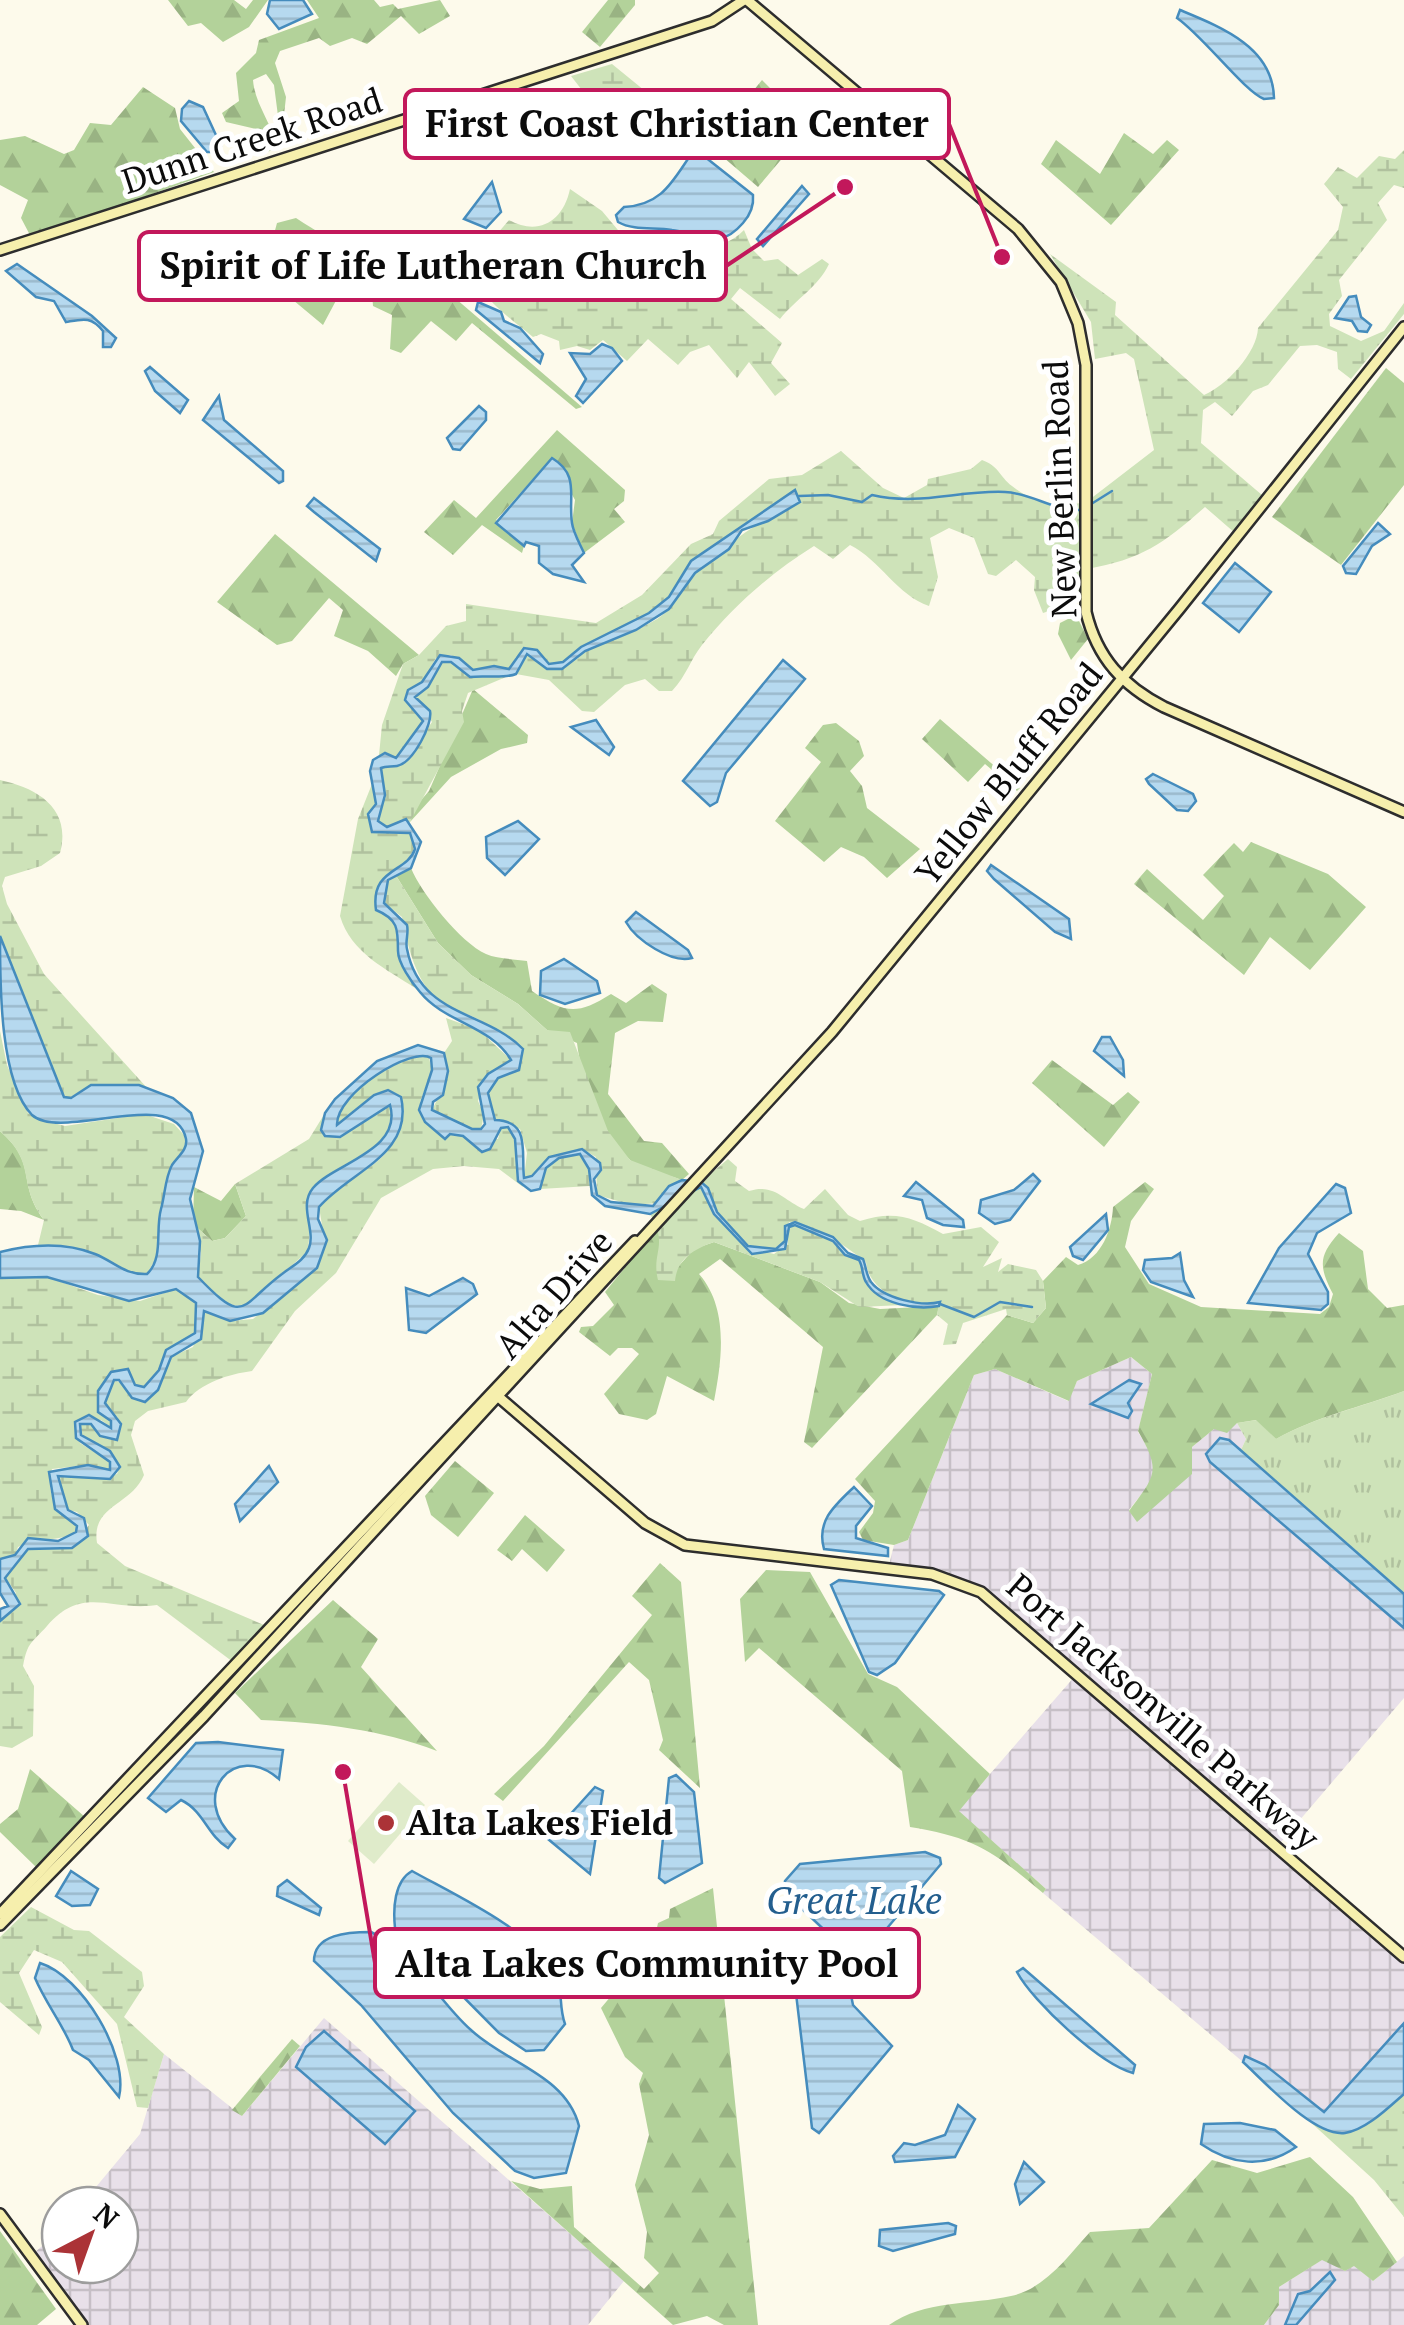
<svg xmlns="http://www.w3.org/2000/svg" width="1404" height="2325" font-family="'PT Serif',serif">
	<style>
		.industrial { fill: url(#industrial-grid) }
		.grass { fill: url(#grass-tufts) }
		.forest { fill: url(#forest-firs) }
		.wetland { fill: url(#wetland-marsh) }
		.pitch { fill: #dfebca }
		.water { fill: url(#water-rules); stroke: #458cbd; stroke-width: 2.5 }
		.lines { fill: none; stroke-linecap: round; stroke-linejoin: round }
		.stream { stroke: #458cbd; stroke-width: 2.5 }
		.secondary-casing { stroke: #2d2d2d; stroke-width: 14 }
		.secondary { stroke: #f6efad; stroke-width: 9 }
		.poi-dot { fill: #ab3337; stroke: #fff; stroke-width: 4 }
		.labels { text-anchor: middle; stroke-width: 10; stroke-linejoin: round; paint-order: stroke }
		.street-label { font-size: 35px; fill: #0b0b0b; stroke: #fff }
		.poi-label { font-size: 35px; font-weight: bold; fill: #0b0b0b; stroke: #fff; text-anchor: start }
		.water-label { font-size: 38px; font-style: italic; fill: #235e8e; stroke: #fff }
		.leader { fill: none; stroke: #c2185b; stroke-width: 4 }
		.callout-dot { fill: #c2185b; stroke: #fff; stroke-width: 4 }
		.callout { fill: #fff; stroke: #c2185b; stroke-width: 4 }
		.callout-label { font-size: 38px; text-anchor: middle; font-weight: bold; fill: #0b0b0b }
	</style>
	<defs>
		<pattern id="industrial-grid" width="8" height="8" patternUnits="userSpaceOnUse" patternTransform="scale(2.5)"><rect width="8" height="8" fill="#e8e0e9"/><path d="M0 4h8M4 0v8" fill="none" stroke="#c6bfc6"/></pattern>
		<pattern id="grass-tufts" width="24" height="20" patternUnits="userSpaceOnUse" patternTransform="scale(2.5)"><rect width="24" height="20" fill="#cee3b9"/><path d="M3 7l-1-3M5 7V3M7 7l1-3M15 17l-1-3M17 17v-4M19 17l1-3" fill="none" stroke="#b0c19e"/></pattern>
		<pattern id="forest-firs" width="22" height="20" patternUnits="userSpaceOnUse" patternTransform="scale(2.5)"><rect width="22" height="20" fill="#b3d29a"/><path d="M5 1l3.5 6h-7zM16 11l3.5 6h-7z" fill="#99b383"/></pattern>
		<pattern id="wetland-marsh" width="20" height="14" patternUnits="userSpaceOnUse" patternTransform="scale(2.5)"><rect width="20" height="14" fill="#cee3b9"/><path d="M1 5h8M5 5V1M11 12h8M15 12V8" fill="none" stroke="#b0c19e"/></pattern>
		<pattern id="water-rules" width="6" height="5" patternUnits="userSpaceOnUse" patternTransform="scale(2.5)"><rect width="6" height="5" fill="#b6d9ef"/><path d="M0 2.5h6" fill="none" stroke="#9bb9cc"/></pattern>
	</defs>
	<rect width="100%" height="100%" fill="#fdfaeb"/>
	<g class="industrial">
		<polygon points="1131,1357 1152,1374 1138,1432 1154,1458 1154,1478 1129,1510 1137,1521 1192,1447 1214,1429 1237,1423 1246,1439 1241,1450 1229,1440 1209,1462 1404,1628 1404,1698 1281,1842 991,1592 949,1573 889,1565 894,1545 908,1540 974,1375 995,1369 1068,1401 1077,1381"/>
		<polygon points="1075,1676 1404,1962 1404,2023 1325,2112 1265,2065 1245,2057 1243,2062 1043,1893 1046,1889 958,1811"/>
		<polygon points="324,2018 624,2281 588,2325 85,2325 33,2254 60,2230 60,2265 120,2265 120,2205 81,2205 140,2134 164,2054 242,2116"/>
		<polygon points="1404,2256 1404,2325 1264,2325 1279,2305 1279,2287 1323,2259 1345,2271 1354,2265 1373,2281"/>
	</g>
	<path class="grass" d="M1404 1391V1594L1241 1450 1246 1439 1237 1423 1257 1420 1276 1439C1315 1417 1362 1407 1404 1391Z"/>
	<g class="forest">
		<polygon points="168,0 234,0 246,9 253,0 268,0 249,27 223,42 201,23 188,26"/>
		<path d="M307 0H374L380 7 393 4 398 9 440 0 450 16 419 34 401 16 367 44 352 38 330 46 319 38 280 51 275 63 286 97 284 115 278 116 274 85 266 74 253 80C255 105 272 122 276 147L268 152 260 130 226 122 222 113 239 101 236 73 256 53 259 40 319 18Z"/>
		<polygon points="608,0 635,0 635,5 600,47 582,32"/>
		<polygon points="762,80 776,94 786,90 817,117 758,187 709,145"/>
		<polygon points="143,87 175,108 180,129 214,172 31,237 21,218 28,200 0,185 0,140 25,136 64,154 74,150 90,123 111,125"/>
		<polygon points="1124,133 1153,154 1167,140 1179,150 1111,225 1041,164 1056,140 1100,174"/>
		<path d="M296 218C331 241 352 248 351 294L339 295 323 325 263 275 277 223Z"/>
		<polygon points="427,274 582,407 576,409 472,323 456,341 431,321 401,353 390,349 392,315 373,306 372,293 380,284 418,284"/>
		<polygon points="1386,368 1404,383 1404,485 1341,565 1272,517"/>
		<polygon points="557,430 625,490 624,501 614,509 625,522 584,553 572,523 575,500 552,458 496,520 524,546 522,553 482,525 453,555 424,532 454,500 476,518"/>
		<polygon points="275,534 419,655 403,664 396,676 368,651 334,636 343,610 329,598 292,641 277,645 217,602"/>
		<polygon points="1076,615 1088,639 1071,660 1058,634 1060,623"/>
		<polygon points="473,689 528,735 527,743 501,749 451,777 410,822 416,806 429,791"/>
		<polygon points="940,719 1020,788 1017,791 985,764 968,782 922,739"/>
		<polygon points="836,723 859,741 864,756 850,771 862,786 867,808 920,849 887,878 864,857 841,847 824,862 775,821 821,762 805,748 823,725"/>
		<polygon points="1251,842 1328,874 1366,907 1310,970 1270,937 1244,975 1134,884 1147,869 1203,920 1224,896 1203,875 1234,843 1243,852"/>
		<path d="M411 868C421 893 461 943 486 954 497 959 514 959 527 961L532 991C565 1013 576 1016 611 994L626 1003 652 984 667 994 663 1022 638 1021 615 1033 608 1094 644 1141 662 1143 689 1174 682 1180C666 1174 641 1171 629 1159 602 1133 581 1080 577 1043L547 1030 518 1004 471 975 438 943 395 874Z"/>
		<polygon points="1052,1060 1113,1105 1128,1092 1140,1102 1104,1147 1032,1083"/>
		<path d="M0 1131C39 1165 16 1182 44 1220L21 1211 0 1209Z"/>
		<path d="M1145 1182 1154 1189 1131 1221 1125 1247 1149 1284 1201 1307 1320 1314 1329 1307 1333 1294C1319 1267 1318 1256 1339 1233L1363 1251 1368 1289 1387 1308 1404 1305V1391C1361 1407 1315 1417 1276 1439L1256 1420 1237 1423 1227 1433 1214 1429 1192 1447V1474L1137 1522 1129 1511C1156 1475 1161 1471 1138 1431L1152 1374 1131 1357 1077 1381 1069 1401 995 1369 974 1375 908 1540 894 1545 863 1540 859 1532 873 1513 875 1501 855 1479 1007 1315 1033 1323 1046 1308 1043 1281 1066 1257 1078 1265C1102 1258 1112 1229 1113 1207Z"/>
		<polygon points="235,1184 246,1216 225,1238 212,1241 193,1224 194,1187 221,1201"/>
		<path d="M658 1227 662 1247 676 1269 694 1249 714 1242 820 1282 849 1303 880 1309 939 1306 937 1315 812 1448 804 1442 823 1347 720 1259 699 1274C729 1308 722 1360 714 1401L667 1376 656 1414 647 1420 619 1414 604 1394 639 1354 632 1348H618L610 1356 579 1332 581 1327 593 1326 614 1305 605 1292Z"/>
		<polygon points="455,1461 494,1493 458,1537 431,1515 425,1496"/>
		<polygon points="525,1515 565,1550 547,1572 522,1549 512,1561 497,1550"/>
		<polygon points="660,1563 681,1582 700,1788 659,1750 663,1740 649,1680 629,1662 503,1801 494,1794 544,1746 652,1615 632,1596"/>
		<path d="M766 1570 810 1572 868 1674 897 1687 990 1774 959 1811 1046 1889 1043 1893C994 1852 974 1837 910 1827L902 1771 759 1648 745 1662 740 1599Z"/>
		<path d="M333 1600 378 1639 361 1667 437 1751C380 1729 322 1723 261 1720L235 1693Z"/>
		<polygon points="30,1769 85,1817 36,1867 0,1832 0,1824 18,1809"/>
		<polygon points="713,1888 758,2325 724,2325 707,2316 673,2325 511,2181 540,2189 572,2186 574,2227 644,2289 659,2273 644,2258 647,2232 635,2185 649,2135 639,2084 643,2073 625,2057 601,2008 653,1946 658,1923 669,1918 670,1909"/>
		<polygon points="292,2039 300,2046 242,2116 232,2110"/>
		<path d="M1310 2157 1353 2197 1397 2262 1373 2281 1354 2266 1345 2271 1322 2260 1279 2287V2305L1264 2325H889C924 2300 971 2305 1011 2296 1045 2289 1068 2256 1090 2232L1149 2228 1212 2160 1257 2173Z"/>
		<polygon points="0,2231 56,2309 37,2325 0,2325"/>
	</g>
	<g class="wetland">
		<polygon points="612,64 677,117 653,124 650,146 592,103 571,76"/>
		<path d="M1404 150V188L1394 185 1378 203 1387 220 1339 280 1342 296 1329 314 1330 326 1361 341 1384 331 1404 303V314L1351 379 1338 369 1337 352 1317 345 1300 346 1268 385 1253 391 1232 416 1215 402 1203 410 1201 443 1262 495 1235 533 1205 507C1163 544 1142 559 1087 569L1089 500 1154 450 1134 359 1126 353 1095 359 1091 322 1050 254 1116 302 1115 315 1204 395C1226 386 1257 353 1258 328L1338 230 1343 207 1324 184 1338 167 1357 178 1379 156 1395 159Z"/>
		<path d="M570 189 602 211 623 236C662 241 714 262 744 230L752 249 764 261 778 259 798 275 822 259 829 264C818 287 796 299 780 319L740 288 731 299 782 343 771 363 790 384 775 396 749 362 737 378 709 345 690 352 678 365 648 339 627 361 603 340 590 350 577 346 560 350 559 341 541 334 533 337C508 316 475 296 473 262L509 220C538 236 563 222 570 189Z"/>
		<path d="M841 451 883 488 904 498 927 485 928 479 971 469 982 460C999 466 999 476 1012 486 1033 503 1060 509 1084 502L1079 601 1043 613 1034 590 1035 577 1016 560 996 576 988 574 974 538 949 528 930 538 938 577 929 606C898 596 880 560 850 545L833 559 814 546C772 572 733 606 702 645 690 660 687 675 672 691H659L645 679 625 685 594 712 582 711 549 680 516 674 526 654 547 669 577 659 585 651C609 642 635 632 657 619 675 608 684 585 698 571 729 542 761 519 800 502L794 490 691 561 669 597 649 613 581 647 563 662 549 664 537 650 516 657 509 669H469L451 655 436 658 422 682 408 690 406 700 423 722 396 758 379 755 382 725 403 664 419 655 446 626 466 621V604L596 623 642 595 691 544 713 534 719 521 769 479 802 475Z"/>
		<polygon points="442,662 451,662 470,677 491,673 506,677 468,693 462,711 464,722 410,822 382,827 378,821 384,783 381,768 412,751 432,722 415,697 428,687"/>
		<path d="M0 780C37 788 72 808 60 853L41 866 5 877 2 886 7 904 44 974 148 1089 91 1085 67 1099 52 1077 0 936Z"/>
		<path d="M372 784 376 795 372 832 410 833 416 841C411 872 370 875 376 910 404 920 394 936 401 958 404 969 411 979 417 989 386 969 351 953 340 916L358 819Z"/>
		<path d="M395 874 438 943 471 975 518 1004 547 1030 570 1032 608 1131 630 1160 682 1180 659 1203 632 1205 597 1195 596 1157 582 1149 549 1157 532 1177 524 1178 527 1153 520 1129 495 1120 488 1092 498 1078 519 1070C506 1039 493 1022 460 1012 452 1009 445 1009 439 1003 415 979 408 948 402 917L384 903 385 885Z"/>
		<polygon points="446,1018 479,1030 511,1060 488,1074 478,1101 484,1114 481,1129 472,1129 432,1110 443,1088 444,1053 452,1041"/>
		<path d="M0 1031 7 1065 28 1113 38 1119 65 1126 144 1114 174 1124 184 1135 186 1145 167 1178 157 1256 147 1274C124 1275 115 1261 94 1253 76 1247 57 1246 38 1245L44 1220C16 1182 38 1165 0 1131Z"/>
		<path d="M428 1054 432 1070 420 1102 450 1134 498 1139 501 1128 508 1127C521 1145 512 1170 523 1187L499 1169 464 1166 433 1169 381 1198 336 1273 295 1311 252 1371C229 1374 200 1383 186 1402L148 1411 135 1421 131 1435 144 1475C131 1506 91 1505 97 1543L125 1566 264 1625 233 1662 157 1605C110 1612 83 1584 47 1626 31 1644 28 1641 23 1666L34 1686 33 1736 12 1748 0 1746V1621L16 1593 5 1577 28 1549 72 1548 89 1525 77 1512 68 1510 58 1476C80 1474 97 1481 117 1474L120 1467 110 1451 80 1434V1424L91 1423 113 1440 118 1418 105 1403 114 1380 148 1395 171 1357 193 1347 204 1311 230 1321 253 1319 317 1268 325 1243 319 1207C358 1162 409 1168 397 1094L388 1090 337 1125C336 1087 396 1060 428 1054Z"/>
		<path d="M390 1105C401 1144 341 1170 314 1187L308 1250C297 1263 284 1270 273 1282 239 1318 230 1310 198 1277L201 1253 193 1224 212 1241 225 1238 246 1216 235 1184 309 1139 325 1113 321 1130 368 1120Z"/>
		<polygon points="580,1154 589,1169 590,1186 540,1189 546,1168 559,1159"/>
		<path d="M728 1159 737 1167 735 1181 749 1191C774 1183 783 1200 804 1209L825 1189 848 1215 860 1221C894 1210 913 1217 943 1234L981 1227 999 1242 983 1267 1002 1258 998 1272 1008 1264 1036 1270 1043 1281 1046 1308 1033 1323 1007 1315 1006 1309 963 1323 956 1344 943 1345 948 1324 937 1315 939 1302C912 1309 869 1294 866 1262 847 1247 815 1224 789 1222L785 1241 776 1249 748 1246 717 1212 708 1188 701 1182Z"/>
		<path d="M693 1187H701C727 1221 725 1244 774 1254L788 1244V1227L795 1225 833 1241 845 1255 859 1260C870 1282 875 1297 903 1305L859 1307 820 1282 714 1242C694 1249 677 1259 675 1281L658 1280C651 1252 669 1246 650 1214Z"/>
		<path d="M9 1276 47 1277 98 1295 140 1301 176 1289 196 1303 195 1333 166 1350 159 1370 143 1387 135 1385 128 1369 111 1372 98 1391V1412L111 1421 112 1428 101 1420 75 1422 80 1443 110 1462V1470L88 1465 52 1469C45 1492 57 1515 77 1526L76 1533C56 1542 39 1537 18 1547L15 1555 0 1559V1278Z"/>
		<polygon points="31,1907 74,1930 89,1931 142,1972 144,1986 124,2017 164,2054 148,2108 137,2107 117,2024 62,1962 34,1950 19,1973 42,2027 39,2035 0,2002 0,1937"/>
		<polygon points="1404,2094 1404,2217 1374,2180 1307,2119 1330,2132"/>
	</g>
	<polygon class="pitch" points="399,1782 425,1805 374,1864 348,1841"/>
	<g class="water">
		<polygon points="270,0 303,0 312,14 279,29 267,14"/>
		<path d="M1180 10C1221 27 1273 47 1274 98L1264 99C1244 91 1204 37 1177 18Z"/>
		<polygon points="189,101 203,107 221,146 216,152 207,152 181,121 182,109"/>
		<path d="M695 149 753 195C754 206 751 214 743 223 718 252 703 234 672 230 654 227 634 231 618 222L616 215 624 207C665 205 674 177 695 149Z"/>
		<polygon points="492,182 501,212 486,228 464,219"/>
		<polygon points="802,186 809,194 763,246 757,239"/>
		<path d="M17 264 92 316 116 338 111 347H103V331C91 316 83 319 66 322L54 301 36 297 6 271Z"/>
		<polygon points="1356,296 1361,317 1371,325 1367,332 1358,331 1352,321 1335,318 1349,297"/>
		<polygon points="478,302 501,312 504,321 520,328 543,354 540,363 476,310"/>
		<polygon points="602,344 612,348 622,361 583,403 576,396 586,379 570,353 590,354"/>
		<polygon points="150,367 188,400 180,413 155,391 145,371"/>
		<polygon points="219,396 224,420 283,471 283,481 279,483 203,420"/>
		<polygon points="479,406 486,412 486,420 460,450 453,449 447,438"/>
		<path d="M552 458C580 475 568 496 572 523 573 532 580 544 584 553L572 565 584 582 553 574 539 563V546L526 542 524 546 496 523Z"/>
		<path d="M795 490 800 502 768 521 742 530 729 549 695 573 669 609 636 630 585 651 562 669H547L527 654 516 674C504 679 485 675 470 677L451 662H442L428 687 415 697 430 711C433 724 413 763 397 766 391 767 386 766 381 768L385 795 378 821 387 827 406 819 421 842 411 868 388 880 384 903 407 925C409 933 405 941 407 949 420 1017 485 1010 523 1049L519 1070 498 1078 488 1093 495 1120C531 1121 521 1151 524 1178L532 1176 549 1157 582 1149 600 1163 601 1170 594 1179 597 1195 611 1202 653 1206 669 1186 682 1180 701 1182 708 1188 717 1212 748 1246 776 1249 785 1241V1226L795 1222 833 1237 848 1253 863 1259C866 1266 866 1275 871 1282 883 1298 921 1307 940 1302L939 1306C917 1310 879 1305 866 1282 862 1276 863 1266 859 1260L845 1255 833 1241 795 1225 789 1227 785 1249 752 1254 714 1214 701 1187 650 1214 605 1206 592 1195 589 1169 580 1154 559 1158 546 1168 540 1189 531 1191 518 1181 515 1139 508 1127 501 1128 490 1149 482 1152 463 1136 450 1134 445 1139 425 1122 419 1110 432 1070 431 1058C412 1046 336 1093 337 1125L374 1095 388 1090 401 1097C414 1155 350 1171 319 1207L318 1219 327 1240 317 1268 263 1313 230 1321 204 1311 201 1339 171 1357 158 1390 145 1402 132 1398 119 1380H114L105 1403 121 1424 117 1440 100 1436 91 1424H80L81 1435 110 1451 120 1467 110 1479 58 1476 68 1510 84 1518 88 1536 72 1548 28 1549 5 1578 20 1604 0 1621V1609L8 1606 0 1593V1559L15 1555 28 1538 58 1541 76 1532 77 1526 55 1509 49 1472 88 1465 110 1470V1462L76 1438 75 1422 89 1415 111 1428V1421L98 1412V1391L111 1372 128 1369 135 1385 144 1387 159 1370 166 1350 195 1333 196 1303 176 1289 129 1301 47 1277 0 1278V1252C32 1244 65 1242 95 1254 115 1262 124 1275 147 1274 164 1258 155 1230 161 1209 165 1195 165 1178 172 1165 177 1157 188 1150 186 1139 175 1085 62 1142 32 1115 0 1082 0 987 0 936L64 1097 71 1098 91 1085H139L173 1098 191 1113 203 1151 190 1199 200 1241 198 1277C246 1327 239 1306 282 1274 292 1266 304 1261 309 1248 316 1230 298 1206 313 1188 334 1163 403 1151 390 1105L340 1137 325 1136 321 1130 325 1113 335 1099 377 1061 418 1045 444 1053 448 1071 443 1095 433 1102 432 1110 472 1129H481L485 1124 478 1087 488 1074 511 1060C490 1025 445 1023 420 992 412 983 398 963 398 951 398 929 398 919 376 910 370 868 407 873 415 849L410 833 372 832 368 814 376 804 370 771 373 760 385 753 396 758 423 721 405 700 408 690 422 682 440 655 459 658 473 670 494 666 509 669 524 648 537 650 549 664 563 662 581 647 649 613 669 597 691 561Z"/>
		<polygon points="314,498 380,549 376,561 314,512 307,506"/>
		<polygon points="1378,523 1390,534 1372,546 1356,574 1346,573 1343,566"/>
		<polygon points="1235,563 1271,592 1239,632 1203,603"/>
		<polygon points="783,660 805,679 726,773 717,802 710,806 683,781"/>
		<polygon points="596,720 614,747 609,755 571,727"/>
		<polygon points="1153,774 1193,794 1196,801 1188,811 1177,810 1149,784 1146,779"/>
		<polygon points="518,821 539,839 505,875 487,858 486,837"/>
		<polygon points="991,865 1069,919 1071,939 1055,932 994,879 987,871"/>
		<path d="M636 912 688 950 692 958C672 964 636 940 626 922Z"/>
		<polygon points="564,959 597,981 600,993 565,1004 540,995 541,971"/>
		<polygon points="1102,1037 1110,1037 1123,1060 1124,1076 1094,1051"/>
		<polygon points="1033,1174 1040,1181 1010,1220 995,1224 979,1213 981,1200 1014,1190"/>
		<polygon points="916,1182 963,1220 964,1227 943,1225 927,1218 922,1200 904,1196"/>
		<polygon points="1336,1184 1345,1188 1351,1213 1317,1233 1308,1254 1328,1292 1328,1304 1321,1310 1248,1303 1279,1248"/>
		<polygon points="1106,1214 1108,1230 1083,1260 1073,1256 1070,1247"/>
		<polygon points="1180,1253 1184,1280 1193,1297 1151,1282 1143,1270 1145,1260 1172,1258"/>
		<polygon points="463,1278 473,1284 477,1294 426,1333 409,1330 406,1288 429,1296"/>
		<polygon points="1129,1380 1141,1384 1128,1403 1132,1411 1128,1418 1091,1404"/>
		<polygon points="1220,1438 1229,1440 1404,1594 1404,1628 1210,1462 1206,1454"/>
		<polygon points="269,1466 278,1482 240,1521 235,1504"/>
		<path d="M854 1487 872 1506 856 1526V1538L888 1548V1556L824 1549C816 1521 835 1505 854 1487Z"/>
		<polygon points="839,1580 939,1591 944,1595 895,1663 877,1675 869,1672 831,1585"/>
		<path d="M218 1742 283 1750 279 1779C235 1740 187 1795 235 1839L228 1848C207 1835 204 1811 181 1800L166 1812 148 1798 196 1743Z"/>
		<polygon points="676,1775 694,1792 702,1863 665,1883 659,1878 669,1778"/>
		<polygon points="595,1787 603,1791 590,1874 548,1839"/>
		<polygon points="925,1852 940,1858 941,1864 862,1958 852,1956 784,1892 785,1881 800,1864"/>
		<polygon points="71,1871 98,1889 90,1905 72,1906 56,1896"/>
		<path d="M412 1871C453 1894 533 1931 554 1971 564 1989 558 2005 565 2024L544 2050 526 2051 499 2033 395 1928C393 1909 394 1881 412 1871Z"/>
		<polygon points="287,1880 321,1908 319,1915 277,1896 278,1887"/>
		<path d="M371 1932C416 1953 435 1998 471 2030 506 2063 566 2075 579 2126L566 2173 534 2178 515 2171 453 2113 361 2005 314 1961C314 1934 348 1932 371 1932Z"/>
		<polygon points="794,1937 803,1938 848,1980 853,2005 892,2046 819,2133 812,2128 790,1943"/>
		<path d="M40 1963C82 1976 129 2055 119 2097L89 2060 73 2050C63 2024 46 2004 35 1978Z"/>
		<path d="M1023 1968 1135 2065 1133 2073C1100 2064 1033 2002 1017 1972Z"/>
		<path d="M1404 2023V2094C1389 2107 1366 2130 1345 2133 1314 2137 1265 2082 1243 2062L1245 2056 1265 2065 1324 2112Z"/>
		<polygon points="324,2031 415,2111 385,2144 296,2067 306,2047"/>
		<polygon points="958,2105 975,2119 955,2157 895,2162 893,2156 904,2143 915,2145 945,2135"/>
		<path d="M1240 2123 1275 2130 1296 2147C1265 2169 1231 2165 1201 2144L1204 2124Z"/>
		<polygon points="1024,2162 1044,2182 1020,2204 1015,2184"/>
		<polygon points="948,2223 956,2226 955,2234 893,2251 879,2246 880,2230"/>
		<polygon points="1330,2272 1335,2280 1296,2325 1285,2325 1298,2294 1310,2291"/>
	</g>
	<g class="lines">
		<g class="stream">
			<path d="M799 496 828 495 862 502 872 495C920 506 958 490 1005 492 1032 493 1053 511 1081 510"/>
			<polyline points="1088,506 1112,491"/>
			<polyline points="940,1304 974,1317 1000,1302 1032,1307"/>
		</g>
		<g class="secondary-casing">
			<g id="secondary">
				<path d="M747 0 1018 229 1061 282 1078 323 1086 365V612C1097 658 1123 686 1164 707L1404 812"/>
				<polyline points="0,250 712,21 744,0"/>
				<polyline points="494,1393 645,1523 685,1545 932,1574 981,1592 1404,1957"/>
				<polyline points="0,1914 635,1241"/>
				<polyline points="0,1925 204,1716 832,1032 1180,608 1404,327"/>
				<polyline points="0,2214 82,2325"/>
			</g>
		</g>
		<use href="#secondary" class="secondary"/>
	</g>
	<circle class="poi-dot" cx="386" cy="1823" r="10"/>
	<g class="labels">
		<g class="street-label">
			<text transform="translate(252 141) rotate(-18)" y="12">Dunn Creek Road</text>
			<text transform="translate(1060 489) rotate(-92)" y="12">New Berlin Road</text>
			<text transform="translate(1009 774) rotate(-51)" y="12">Yellow Bluff Road</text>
			<text transform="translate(554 1294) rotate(-49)" y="12">Alta Drive</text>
			<text transform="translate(1163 1712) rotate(41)" y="12">Port Jacksonville Parkway</text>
		</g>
		<g class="poi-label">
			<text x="406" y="1835">Alta Lakes Field</text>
		</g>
		<g class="water-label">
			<text x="854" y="1914">Great Lake</text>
		</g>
	</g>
	<path class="leader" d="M1002 257L949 124M845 187L726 266M343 1772L375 1963"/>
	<g class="callout-dot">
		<circle cx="1002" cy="257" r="10"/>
		<circle cx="845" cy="187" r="10"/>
		<circle cx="343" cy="1772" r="10"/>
	</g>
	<g class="callout">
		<rect x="405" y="90" width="544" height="68" rx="10"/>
		<rect x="139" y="232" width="587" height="68" rx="10"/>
		<rect x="375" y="1929" width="544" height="68" rx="10"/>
	</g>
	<g class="callout-label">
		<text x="677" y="137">First Coast Christian Center</text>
		<text x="433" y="279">Spirit of Life Lutheran Church</text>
		<text x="647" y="1977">Alta Lakes Community Pool</text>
	</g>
	<g transform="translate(90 2235) rotate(41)"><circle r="48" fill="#ffffff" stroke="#9d9d9d" stroke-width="2.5"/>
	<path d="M0-8L18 38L0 25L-18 38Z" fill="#ab3337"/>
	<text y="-15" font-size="28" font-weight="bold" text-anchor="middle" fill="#0b0b0b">N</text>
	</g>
</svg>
